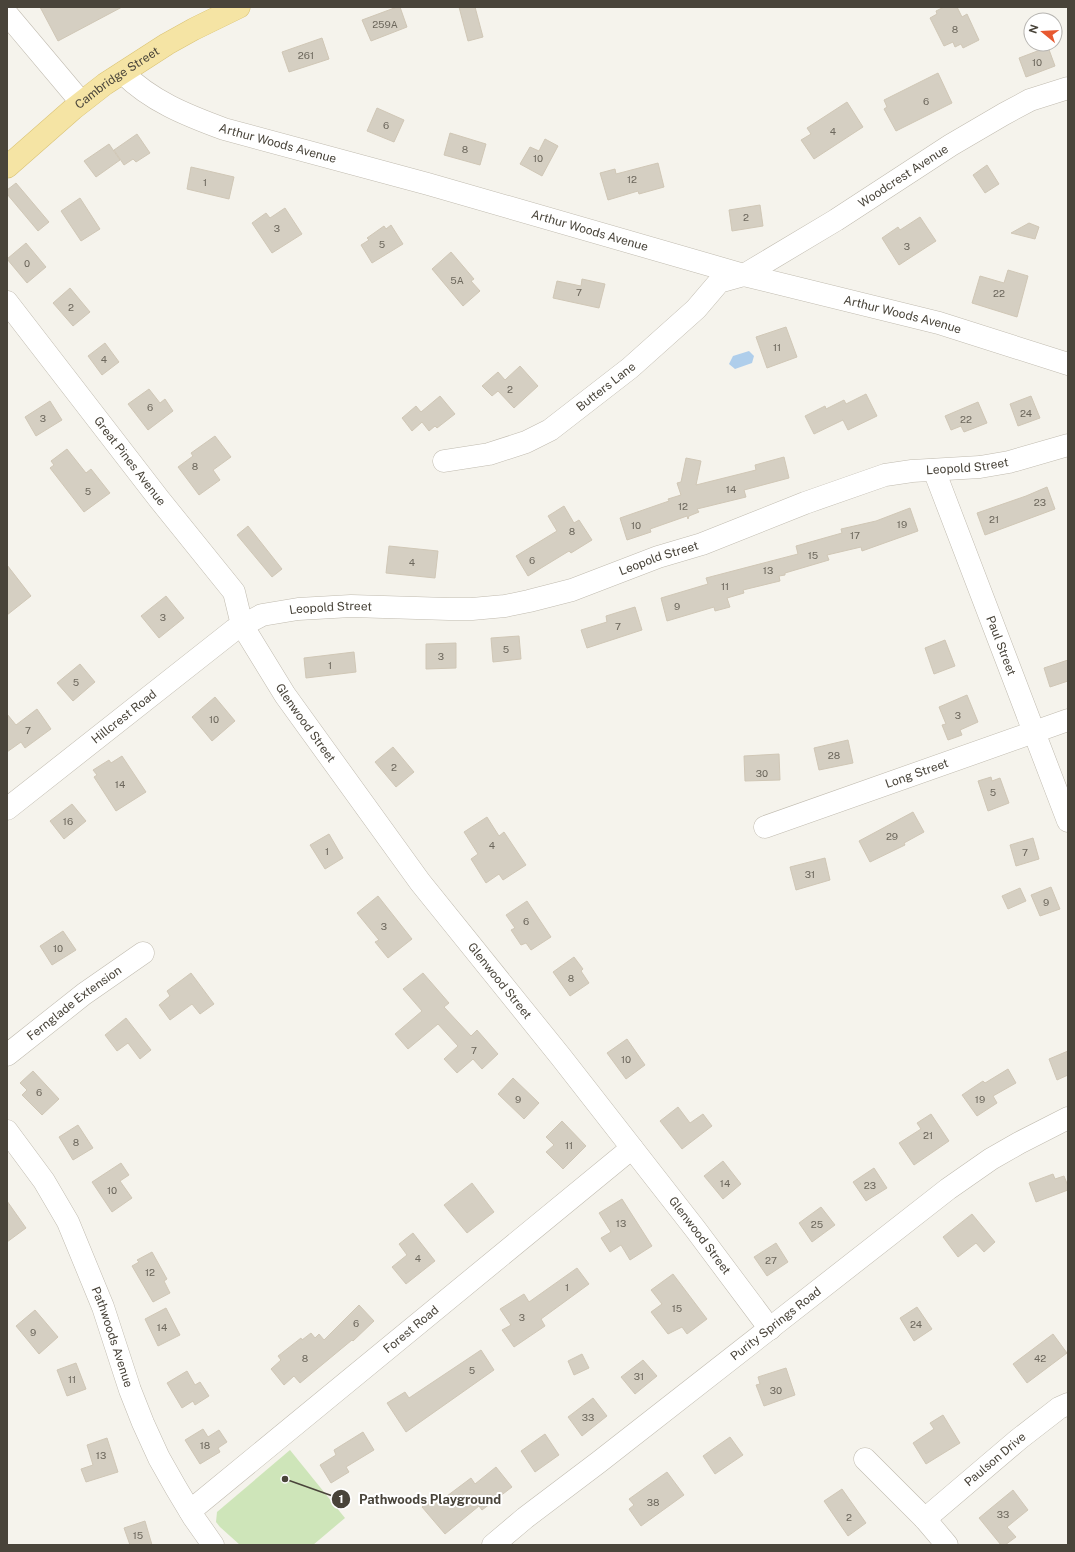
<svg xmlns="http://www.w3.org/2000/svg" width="1075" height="1552" font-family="'Public Sans',sans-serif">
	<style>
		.green { fill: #cee5b9 }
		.water { fill: #afceeb }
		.building { fill: #d5cfc2; stroke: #d0c7b6 }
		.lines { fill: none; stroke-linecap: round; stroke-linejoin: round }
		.minor-casing { stroke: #c0bbaf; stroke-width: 23 }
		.major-casing { stroke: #dac375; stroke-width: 23 }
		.minor { stroke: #fff; stroke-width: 22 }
		.major { stroke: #f5e4a4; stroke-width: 22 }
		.labels { text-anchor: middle; stroke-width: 4; stroke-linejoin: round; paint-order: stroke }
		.number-label { font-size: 10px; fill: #6c675c }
		.street-label { font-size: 12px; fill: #49443a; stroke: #fff }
		.leader { fill: none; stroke: #49443a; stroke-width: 1.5 }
		.callout-dot { fill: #49443a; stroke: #fff; stroke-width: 1.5 }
		.mark-label { font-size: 12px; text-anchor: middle; font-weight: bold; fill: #fff }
		.callout-label { font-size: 13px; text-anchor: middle; font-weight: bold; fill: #49443a; stroke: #fff; stroke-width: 4; stroke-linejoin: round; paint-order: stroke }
	</style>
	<rect width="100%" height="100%" fill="#f5f3ec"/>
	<polygon class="green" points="290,1450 345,1518 313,1545 240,1545 220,1527 216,1522 217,1512"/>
	<polygon class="water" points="749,351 754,356 752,363 735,369 729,364 733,356"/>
	<g class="building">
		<polygon points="40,7 122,7 58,41"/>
		<polygon points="397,7 400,7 407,27 371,41 362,20"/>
		<polygon points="459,7 475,7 483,37 468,41"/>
		<polygon points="944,7 957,7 962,17 967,14 979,40 963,48 961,44 955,47 953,42 944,46 930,18 937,14 936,11"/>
		<polygon points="322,38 329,59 289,72 282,52"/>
		<polygon points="1048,47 1055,66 1026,77 1019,58"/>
		<polygon points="938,73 952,103 896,131 884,109 887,107 884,100"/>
		<polygon points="847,102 863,127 814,159 801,140 811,134 807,128"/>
		<polygon points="377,108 404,120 394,142 367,131"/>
		<polygon points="450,133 486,144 480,165 444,155"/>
		<polygon points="137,134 150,153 136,162 133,159 124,165 114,150"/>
		<polygon points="545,139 558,146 542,176 520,164 530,147 539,151"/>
		<polygon points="109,144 120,160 96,177 84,161"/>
		<polygon points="658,163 664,187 639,194 638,191 608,200 600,173 615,169 616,174"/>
		<polygon points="987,165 999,184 985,193 973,175"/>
		<polygon points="191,167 234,177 229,199 187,189"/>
		<polygon points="16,183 49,222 38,231 7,194 7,190"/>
		<polygon points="80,198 100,229 81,241 61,211"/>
		<polygon points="760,205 763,226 732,231 729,210"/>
		<polygon points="285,208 302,234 272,253 252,223 266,213 270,218"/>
		<polygon points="920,217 936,241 899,265 882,238 898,227 900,230"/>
		<polygon points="1029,223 1039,227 1035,239 1011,233"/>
		<polygon points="391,225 403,244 372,263 361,245 369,240 367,238 384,226 386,229"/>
		<polygon points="26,243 46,267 27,283 7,259"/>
		<polygon points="451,252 474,279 471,281 480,291 463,306 432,269"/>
		<polygon points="1008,270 1028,276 1017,317 972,303 980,276 1004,283"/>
		<polygon points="582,279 605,284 599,308 553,298 557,281 581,286"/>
		<polygon points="70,288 90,312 73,326 53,303"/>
		<polygon points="786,327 797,357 767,368 756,337"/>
		<polygon points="105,343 119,362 102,375 88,356"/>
		<polygon points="520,366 538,386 514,408 498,391 492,396 482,386 498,372 505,380"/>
		<polygon points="149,389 160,403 165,399 173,411 148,430 128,404"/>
		<polygon points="866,394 877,416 848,430 843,420 814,434 805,416 825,406 826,409 844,400 846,404"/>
		<polygon points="440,396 455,414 437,428 435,426 429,431 422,422 412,431 402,418 416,406 421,412"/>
		<polygon points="1031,396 1040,418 1018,426 1010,404"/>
		<polygon points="50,401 62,420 36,436 25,417"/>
		<polygon points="978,402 987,423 964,432 961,426 951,430 945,416"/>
		<polygon points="215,436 231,457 213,470 220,480 199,495 178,467 193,456 191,453"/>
		<polygon points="67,449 86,473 91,469 110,493 84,512 50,468 54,465 51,461"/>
		<polygon points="784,457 789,478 744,490 746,497 697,509 699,512 689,516 688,519 687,516 650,529 651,532 627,540 620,518 669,501 668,499 681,495 677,483 681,482 686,458 701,461 696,485 756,470 755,465"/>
		<polygon points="1047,487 1055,509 985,535 977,513 1026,496"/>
		<polygon points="564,506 574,523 579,520 592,540 571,553 569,551 528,576 516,556 557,531 548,516"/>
		<polygon points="910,508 918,531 862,551 861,547 827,555 829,560 785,573 785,575 779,576 780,581 743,590 744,593 727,598 730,607 715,611 714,607 667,621 661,598 708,584 706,578 798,554 796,546 842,533 841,529 876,521"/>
		<polygon points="248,526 282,569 272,577 237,535"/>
		<polygon points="389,546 438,551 435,578 386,573"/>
		<polygon points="7,565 31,596 7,615"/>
		<polygon points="166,596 184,618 159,638 141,616"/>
		<polygon points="635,607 642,630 587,648 581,630 607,622 606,616"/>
		<polygon points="519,636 521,659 493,662 491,638"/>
		<polygon points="945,640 955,666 934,674 925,648"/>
		<polygon points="456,643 456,668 426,669 426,644"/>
		<polygon points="354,652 356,672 306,678 304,658"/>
		<polygon points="1068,660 1068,681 1050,687 1044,668"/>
		<polygon points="80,664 95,682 73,701 57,683"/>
		<polygon points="967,695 978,722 960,730 962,735 948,740 942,725 946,724 939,707"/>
		<polygon points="215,697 235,721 212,741 192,717"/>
		<polygon points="37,709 51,729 25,748 21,742 7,752 7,714 16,725"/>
		<polygon points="848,740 853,763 819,770 814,748"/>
		<polygon points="393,747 414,772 396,787 375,762"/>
		<polygon points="779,754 780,780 745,781 744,756"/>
		<polygon points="122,756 146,792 116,811 94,777 97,775 93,770 109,760 111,763"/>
		<polygon points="991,777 992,781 1000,778 1009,803 988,811 978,781"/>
		<polygon points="72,804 86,821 64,839 50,821"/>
		<polygon points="913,812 924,832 904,843 905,845 870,862 859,841"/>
		<polygon points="487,817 499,836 504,832 526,865 503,880 499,874 486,883 471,859 478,854 464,832"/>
		<polygon points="329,834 343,858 325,869 310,845"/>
		<polygon points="1033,838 1039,859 1016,866 1010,845"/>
		<polygon points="825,858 830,880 796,890 790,867"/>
		<polygon points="1051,887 1060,909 1040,916 1031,895"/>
		<polygon points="1020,888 1026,901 1008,909 1002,896"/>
		<polygon points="378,896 412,939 388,958 375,942 379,940 357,913"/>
		<polygon points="527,901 551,937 531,950 526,943 521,945 511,930 515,928 506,915"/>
		<polygon points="63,931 76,950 52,965 40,946"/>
		<polygon points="574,957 583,969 581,971 589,983 570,996 553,972"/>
		<polygon points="191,973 214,1004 200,1014 192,1004 170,1020 159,1005 170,996 167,991"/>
		<polygon points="423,973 449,1003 444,1007 471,1036 477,1030 498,1054 482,1069 473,1059 457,1073 444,1059 458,1046 438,1024 408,1049 395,1034 422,1011 403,989"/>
		<polygon points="126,1018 151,1050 140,1059 128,1043 117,1051 105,1035"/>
		<polygon points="627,1039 645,1065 626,1079 607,1053"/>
		<polygon points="1068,1051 1068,1075 1057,1080 1049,1059"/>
		<polygon points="1008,1069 1016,1083 993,1096 997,1103 977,1116 962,1095 983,1081 985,1083"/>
		<polygon points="33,1071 59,1099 42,1115 22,1095 27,1090 20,1083"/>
		<polygon points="513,1078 539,1103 524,1119 498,1094"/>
		<polygon points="678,1107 690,1123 703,1114 712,1126 682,1149 660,1121"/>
		<polygon points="931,1114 949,1141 914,1165 899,1143 921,1129 917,1123"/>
		<polygon points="562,1121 586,1146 563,1169 546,1152 554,1145 546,1137"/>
		<polygon points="78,1125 93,1148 73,1160 59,1137"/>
		<polygon points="723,1161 741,1184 723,1199 704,1176"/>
		<polygon points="121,1163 129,1175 120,1181 132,1198 112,1212 92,1182"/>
		<polygon points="874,1168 887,1188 866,1201 853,1182"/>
		<polygon points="1053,1174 1055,1179 1064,1176 1068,1186 1068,1190 1036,1202 1029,1183"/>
		<polygon points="472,1183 494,1212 467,1233 444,1205"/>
		<polygon points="622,1199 652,1246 630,1260 621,1245 610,1252 601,1238 611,1232 599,1213"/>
		<polygon points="7,1201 26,1228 7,1242"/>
		<polygon points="821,1207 835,1225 812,1242 799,1223"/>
		<polygon points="972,1214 995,1242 984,1252 976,1243 958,1257 943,1237"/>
		<polygon points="413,1233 435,1261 406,1284 392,1267 407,1255 399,1244"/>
		<polygon points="776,1243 788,1262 767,1276 754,1257"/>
		<polygon points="152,1252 167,1279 164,1281 170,1293 153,1302 132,1266 139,1262 137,1260"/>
		<polygon points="577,1268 589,1284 541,1319 545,1326 514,1347 502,1330 511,1325 500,1309 524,1294 529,1302"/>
		<polygon points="673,1274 707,1319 687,1334 682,1327 668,1334 651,1312 662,1304 651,1290"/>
		<polygon points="359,1305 374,1321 353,1341 352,1340 300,1383 294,1376 284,1385 271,1369 281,1360 278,1356 301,1338 302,1340 311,1333 315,1338 319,1334 324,1340"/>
		<polygon points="917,1307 932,1329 914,1341 900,1318"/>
		<polygon points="166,1308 180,1335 158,1346 145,1319"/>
		<polygon points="35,1310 58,1337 39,1354 16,1326"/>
		<polygon points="1053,1334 1067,1353 1027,1383 1013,1364"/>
		<polygon points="481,1350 494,1370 406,1432 387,1403 405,1392 409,1398"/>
		<polygon points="582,1354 589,1368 574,1375 568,1361"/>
		<polygon points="643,1360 657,1376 635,1394 621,1377"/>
		<polygon points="76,1363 86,1389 67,1396 57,1370"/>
		<polygon points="786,1368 795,1395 764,1406 756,1385 760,1384 758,1377"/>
		<polygon points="187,1371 195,1385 200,1382 209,1396 195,1405 193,1401 182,1408 167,1383"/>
		<polygon points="593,1398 607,1416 582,1436 568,1417"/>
		<polygon points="943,1415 960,1443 926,1464 913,1443 934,1429 930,1423"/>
		<polygon points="203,1429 208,1437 219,1430 227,1442 218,1448 220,1452 200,1464 185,1440"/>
		<polygon points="363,1432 374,1450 346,1467 349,1472 331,1483 320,1465 336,1455 334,1450"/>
		<polygon points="545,1434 559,1455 535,1472 521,1451"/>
		<polygon points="730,1437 743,1455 715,1474 703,1456"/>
		<polygon points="107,1438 118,1472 86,1482 81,1469 93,1465 87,1445"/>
		<polygon points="496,1467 512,1487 482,1510 479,1506 445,1534 422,1507 438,1493 443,1499 471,1478 475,1484"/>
		<polygon points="667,1472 684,1495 641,1526 629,1509 634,1505 629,1499"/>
		<polygon points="842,1489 866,1523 848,1536 824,1501"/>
		<polygon points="1013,1490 1028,1510 1007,1527 1016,1537 1005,1545 1001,1545 979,1518"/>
		<polygon points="145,1521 152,1545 130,1545 124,1528"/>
	</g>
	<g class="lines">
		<g class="minor-casing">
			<g id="minor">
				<polyline points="7,14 81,102"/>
				<path id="s1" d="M123 73C151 101 186 115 224 129L428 184 744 275 939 323 1068 364"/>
				<path id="s2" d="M7 302 159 499 234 592 242 625 285 695 420 882 561 1057 696 1230 770 1329"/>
				<path id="s3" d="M444 461 489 454 526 442 550 430 630 368 696 309 719 282 744 275 836 220 951 145 1004 114 1030 100 1068 88"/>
				<path id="s4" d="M934 470 1068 821"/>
				<path id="s5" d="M7 809 234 630 262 615 298 609 351 606 449 609H472L505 606 529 601 572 590 658 557 702 544 805 503 885 475 912 471 980 467 1009 462 1068 445"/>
				<path id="s6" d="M765 827 1068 720"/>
				<path id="s7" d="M7 1055 84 994 143 953"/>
				<path id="s8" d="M7 1131 44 1181 68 1222 103 1307 130 1390 143 1423 159 1458 176 1488 194 1518 213 1545"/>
				<polyline points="865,1459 925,1519 947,1545"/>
				<path id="s9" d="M190 1511 632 1148"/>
				<path id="s10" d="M925 1519 1019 1439 1059 1408 1068 1404"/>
				<path id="s11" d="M493 1545 525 1518 599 1462 948 1189 991 1159 1019 1143 1068 1118"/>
			</g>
		</g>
		<g class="major-casing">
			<g id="major">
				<path id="s12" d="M7 167 73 109 105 84 167 44 194 29 239 7"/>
			</g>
		</g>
		<use href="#minor" class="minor"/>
		<use href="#major" class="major"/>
	</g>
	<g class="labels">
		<g class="number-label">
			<text x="385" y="28">259A</text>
			<text x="955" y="33">8</text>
			<text x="306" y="59">261</text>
			<text x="1037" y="66">10</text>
			<text x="926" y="105">6</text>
			<text x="386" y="129">6</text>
			<text x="833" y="135">4</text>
			<text x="465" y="153">8</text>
			<text x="538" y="162">10</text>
			<text x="632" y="183">12</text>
			<text x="205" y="186">1</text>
			<text x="746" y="221">2</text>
			<text x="277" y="232">3</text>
			<text x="382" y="248">5</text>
			<text x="907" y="250">3</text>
			<text x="27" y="267">0</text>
			<text x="457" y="284">5A</text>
			<text x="579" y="296">7</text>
			<text x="999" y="297">22</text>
			<text x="71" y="311">2</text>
			<text x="777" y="351">11</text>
			<text x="104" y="363">4</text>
			<text x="510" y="393">2</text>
			<text x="150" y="411">6</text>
			<text x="1026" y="417">24</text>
			<text x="43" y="422">3</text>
			<text x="966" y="423">22</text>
			<text x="195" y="470">8</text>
			<text x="731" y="493">14</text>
			<text x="88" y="495">5</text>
			<text x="1040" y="506">23</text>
			<text x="683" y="510">12</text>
			<text x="994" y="523">21</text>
			<text x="902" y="528">19</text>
			<text x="636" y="529">10</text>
			<text x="572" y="535">8</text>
			<text x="855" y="539">17</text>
			<text x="813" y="559">15</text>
			<text x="532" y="564">6</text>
			<text x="412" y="566">4</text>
			<text x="768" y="574">13</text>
			<text x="725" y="590">11</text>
			<text x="677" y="610">9</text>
			<text x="163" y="621">3</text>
			<text x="618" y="630">7</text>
			<text x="506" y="653">5</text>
			<text x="441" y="660">3</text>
			<text x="330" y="669">1</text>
			<text x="76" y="686">5</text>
			<text x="958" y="719">3</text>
			<text x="214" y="723">10</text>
			<text x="28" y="734">7</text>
			<text x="834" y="759">28</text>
			<text x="394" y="771">2</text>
			<text x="762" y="777">30</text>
			<text x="120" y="788">14</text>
			<text x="993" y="796">5</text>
			<text x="68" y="825">16</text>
			<text x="892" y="840">29</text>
			<text x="492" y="849">4</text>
			<text x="327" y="855">1</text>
			<text x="1025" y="856">7</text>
			<text x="810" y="878">31</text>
			<text x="1046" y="906">9</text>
			<text x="526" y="925">6</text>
			<text x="384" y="930">3</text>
			<text x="58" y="952">10</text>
			<text x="571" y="982">8</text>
			<text x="474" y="1054">7</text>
			<text x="626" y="1063">10</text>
			<text x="39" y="1096">6</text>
			<text x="518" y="1103">9</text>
			<text x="980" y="1103">19</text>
			<text x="928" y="1139">21</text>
			<text x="76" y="1146">8</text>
			<text x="569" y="1149">11</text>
			<text x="725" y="1187">14</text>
			<text x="870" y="1189">23</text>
			<text x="112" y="1194">10</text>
			<text x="621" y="1227">13</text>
			<text x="817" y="1228">25</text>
			<text x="418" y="1262">4</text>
			<text x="771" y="1264">27</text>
			<text x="150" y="1276">12</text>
			<text x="567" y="1291">1</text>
			<text x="677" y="1312">15</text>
			<text x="522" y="1321">3</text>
			<text x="356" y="1327">6</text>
			<text x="916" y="1328">24</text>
			<text x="162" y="1331">14</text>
			<text x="33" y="1336">9</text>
			<text x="305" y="1362">8</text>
			<text x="1040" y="1362">42</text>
			<text x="472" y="1374">5</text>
			<text x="639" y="1380">31</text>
			<text x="72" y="1383">11</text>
			<text x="776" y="1394">30</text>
			<text x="588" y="1421">33</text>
			<text x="205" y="1449">18</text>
			<text x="101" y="1459">13</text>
			<text x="653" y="1506">38</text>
			<text x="1003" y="1518">33</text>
			<text x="849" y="1521">2</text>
			<text x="138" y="1539">15</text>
		</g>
		<g class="street-label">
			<text dy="4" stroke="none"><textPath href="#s12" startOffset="142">Cambridge Street</textPath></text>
			<text dy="4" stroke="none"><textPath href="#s1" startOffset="172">Arthur Woods Avenue</textPath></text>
			<text dy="4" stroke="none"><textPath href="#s3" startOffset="550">Woodcrest Avenue</textPath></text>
			<text dy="4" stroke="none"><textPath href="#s1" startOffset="496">Arthur Woods Avenue</textPath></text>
			<text dy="4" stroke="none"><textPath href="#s1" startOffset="820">Arthur Woods Avenue</textPath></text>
			<text dy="4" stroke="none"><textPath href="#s3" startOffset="182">Butters Lane</textPath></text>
			<text dy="4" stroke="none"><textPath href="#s2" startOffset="201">Great Pines Avenue</textPath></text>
			<text dy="4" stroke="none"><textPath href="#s5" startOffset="1050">Leopold Street</textPath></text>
			<text dy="4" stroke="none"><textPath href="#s5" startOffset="726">Leopold Street</textPath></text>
			<text dy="4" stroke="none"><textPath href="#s5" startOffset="390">Leopold Street</textPath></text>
			<text dy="4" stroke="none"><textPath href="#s4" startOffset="188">Paul Street</textPath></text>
			<text dy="4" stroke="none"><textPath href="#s5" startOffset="149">Hillcrest Road</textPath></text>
			<text dy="4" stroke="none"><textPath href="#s2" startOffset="519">Glenwood Street</textPath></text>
			<text dy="4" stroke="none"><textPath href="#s6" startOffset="161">Long Street</textPath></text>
			<text dy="4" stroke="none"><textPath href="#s2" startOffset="842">Glenwood Street</textPath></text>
			<text dy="4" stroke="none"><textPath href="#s7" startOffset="85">Fernglade Extension</textPath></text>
			<text dy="4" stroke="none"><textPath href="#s2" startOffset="1166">Glenwood Street</textPath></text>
			<text dy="4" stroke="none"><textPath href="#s11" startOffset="359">Purity Springs Road</textPath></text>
			<text dy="4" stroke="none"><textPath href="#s9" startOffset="286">Forest Road</textPath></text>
			<text dy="4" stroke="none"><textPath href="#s8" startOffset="233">Pathwoods Avenue</textPath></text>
			<text dy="4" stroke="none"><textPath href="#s10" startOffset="92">Paulson Drive</textPath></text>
		</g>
	</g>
	<path class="leader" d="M285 1479L341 1499"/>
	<g class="callout-dot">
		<circle cx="285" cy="1479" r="4"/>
		<circle cx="341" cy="1499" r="10"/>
	</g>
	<g class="mark-label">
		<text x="341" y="1503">1</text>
	</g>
	<g class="callout-label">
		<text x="430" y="1504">Pathwoods Playground</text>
	</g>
	<rect width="1075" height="1552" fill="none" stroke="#49443a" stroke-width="16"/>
	<g transform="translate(1043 32) rotate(288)"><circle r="19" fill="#ffffff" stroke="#b6b4b0"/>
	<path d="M0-3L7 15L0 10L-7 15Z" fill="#e75931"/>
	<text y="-6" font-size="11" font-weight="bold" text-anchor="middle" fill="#49443a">N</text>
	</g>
</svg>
